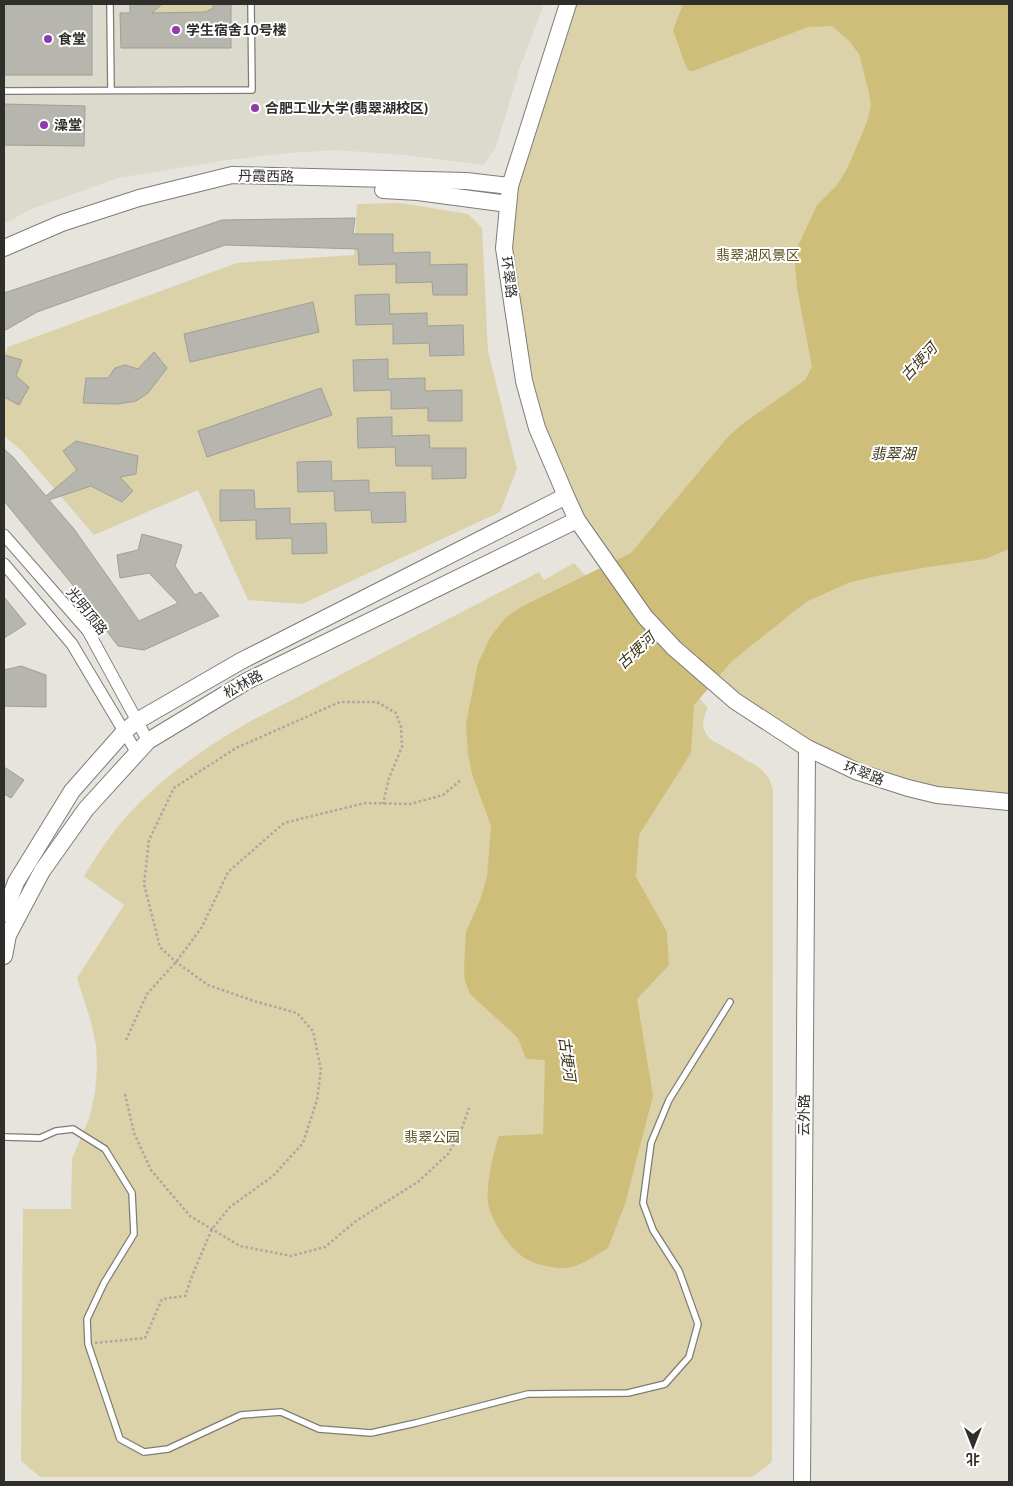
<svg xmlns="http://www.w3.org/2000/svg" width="1013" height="1486" font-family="Mulish,'Noto Sans SC',sans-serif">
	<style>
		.built { fill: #dcdacc }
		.green { fill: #dcd2a9 }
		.water { fill: #cebe7a }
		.building { fill: #b6b5ae; stroke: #9f9e97 }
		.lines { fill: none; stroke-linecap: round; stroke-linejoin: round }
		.lane-casing { stroke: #7e7c76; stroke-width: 8 }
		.street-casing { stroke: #7e7c76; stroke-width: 13 }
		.secondary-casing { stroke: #7e7c76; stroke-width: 18 }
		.path { stroke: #a9a7a2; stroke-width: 2.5; stroke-dasharray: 2.5 2.5; stroke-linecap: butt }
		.lane { stroke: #fff; stroke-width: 5.5 }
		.street { stroke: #fff; stroke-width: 11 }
		.secondary { stroke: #fff; stroke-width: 16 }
		.poi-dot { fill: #903ba9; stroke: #fff; stroke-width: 2 }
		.labels { text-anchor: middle; stroke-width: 4; stroke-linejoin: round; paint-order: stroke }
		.poi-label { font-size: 14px; font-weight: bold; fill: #2e2e2b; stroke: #fff; text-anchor: start }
		.street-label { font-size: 14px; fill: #2e2e2b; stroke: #fff }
		.park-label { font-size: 14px; fill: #5e521e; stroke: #fff }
		.water-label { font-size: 15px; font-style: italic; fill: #3d3618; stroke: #fff }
	</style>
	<rect width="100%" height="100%" fill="#e6e4dd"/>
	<polygon class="built" points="4,4 544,4 519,70 496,147 484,165 405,155 335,150 290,153 226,160 118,178 29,210 4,224"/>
	<g class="green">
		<polygon points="162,4 213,4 213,8 206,12 150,13"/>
		<polygon points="568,4 1009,4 1009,802 882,780 735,701 593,545 524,381 508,204"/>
		<polygon points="401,203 468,214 482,228 488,351 517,469 500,512 302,604 248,600 198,490 94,535 23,452 4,436 4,355 8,347 237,263 354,255 357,204"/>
		<path d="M574 563 708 708C701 721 701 728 710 739L760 768 769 778 773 790 772 1462 752 1477H40L21 1461 23 1209H71L72 1159 90 1116 95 1092 97 1069 96 1045 91 1022 77 978 124 905 84 876C94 860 104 844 116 829 152 784 198 752 247 723L539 572 544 580Z"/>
	</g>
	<path class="water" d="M683 4H1009V549L985 559 922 568 876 576 848 583 806 602 732 661 694 705 691 753 639 835 636 877 667 932 669 965 637 999 653 1096 625 1204 608 1248C599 1253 580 1266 571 1267 556 1270 535 1265 523 1257 508 1246 491 1221 488 1203 486 1185 493 1153 499 1136L543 1134 545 1060 526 1059 518 1038 470 994 465 981 464 969 466 932 480 900 487 877 491 826 472 774 468 754 466 725 469 708 478 663 491 636 506 617 521 607 631 553 727 438 741 425 805 380 812 367 797 288 795 263 797 248 817 205 837 185 847 169 867 122 871 106 869 93 859 54 850 42 832 26 808 27 693 71H689L686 67 673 30Z"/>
	<g class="building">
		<rect x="4" y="4" width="88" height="71"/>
		<polygon points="130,4 162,4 152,13 206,12 213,8 213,4 231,4 231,48 121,48 120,13 130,13"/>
		<polygon points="4,104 85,106 84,146 4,145"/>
		<polygon points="355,218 353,234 393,234 393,253 430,252 430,265 467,264 467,295 433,295 432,282 396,283 396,264 359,265 358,249 225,245 37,312 4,331 4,293 222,220"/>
		<polygon points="389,294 390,314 427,313 427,326 463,325 464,355 430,356 429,343 393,344 393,324 356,325 355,295"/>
		<polygon points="313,302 319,332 190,362 184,334"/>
		<polygon points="154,352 167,368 148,393 136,401 118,404 83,403 86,378 108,378 115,368 125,365 138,369"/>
		<polygon points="4,355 22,360 16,376 29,387 19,405 4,397"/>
		<polygon points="388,359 388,379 425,378 425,391 462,390 462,421 428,421 428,408 391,409 391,390 354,391 353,360"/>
		<polygon points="321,388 332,415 207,457 198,431"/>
		<polygon points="392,417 392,436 429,435 430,448 466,448 466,478 432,479 432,466 396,466 395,447 358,448 357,418"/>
		<polygon points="76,441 138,456 136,474 120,477 133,491 122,502 91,486 49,500 74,529 139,621 178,603 149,573 120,578 117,555 138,550 142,534 182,545 175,566 195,595 201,592 219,616 144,650 118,646 72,584 4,501 4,449 13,457 46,496 77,470 63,451"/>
		<polygon points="331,461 332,481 369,480 369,493 405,492 406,522 372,523 371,510 335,511 334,491 298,492 297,462"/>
		<polygon points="220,490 254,490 255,509 290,508 290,524 326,523 327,553 292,554 292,538 256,539 256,520 220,521"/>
		<polygon points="4,597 26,624 4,638"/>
		<polygon points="21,666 46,675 46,707 4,706 4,670"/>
		<polygon points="4,767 24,780 11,798 4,794"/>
	</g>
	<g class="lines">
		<g class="lane-casing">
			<g id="lane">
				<polyline points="110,4 111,90"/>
				<polyline points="4,91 252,90 251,4"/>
				<polyline points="4,1137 40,1138 56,1131 73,1129 105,1149 132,1193 134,1234 104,1283 87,1319 88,1344 120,1439 144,1452 168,1449 241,1415 281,1412 319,1429 371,1433 416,1423 528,1394 628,1393 665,1384 689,1357 698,1324 679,1271 653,1230 643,1203 651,1143 669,1100 730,1002"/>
			</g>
		</g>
		<g class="street-casing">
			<g id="street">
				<polyline points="4,535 88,631 148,741"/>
				<polyline points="4,564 72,644 137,753"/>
			</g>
		</g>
		<g class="secondary-casing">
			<g id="secondary">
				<polyline points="568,4 510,186 504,248 524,381 537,428 566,496 577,520 645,617 674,648 735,701 807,748 858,772 908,788 937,795 1009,802"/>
				<polyline points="383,190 418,192 508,204"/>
				<polyline points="4,248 62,223 139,198 232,175 466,181 510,186"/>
				<polyline points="4,914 16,882 72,791 124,732 137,721 241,661 566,496"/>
				<polyline points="4,956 8,935 42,871 86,809 148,741 247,681 577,520"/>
				<polyline points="802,1482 807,748"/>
			</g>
		</g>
		<g class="path">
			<polyline points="126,1040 147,994 176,962 202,927 228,872 284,823 365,803 410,804 443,795 462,779"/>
			<polyline points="125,1094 134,1133 151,1170 190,1216 240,1246 291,1256 325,1247 356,1221 419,1181 448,1154 461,1131 469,1108"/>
			<polyline points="95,1343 145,1338 162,1299 185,1296 192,1276 212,1229 230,1207 273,1176 303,1143 317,1100 321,1070 313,1031 297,1013 254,1001 208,985 176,962 160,947 144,884 149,840 174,788 236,748 340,702 377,702 396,713 401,727 402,747 389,778 383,804"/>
		</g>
		<use href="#lane" class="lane"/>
		<use href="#street" class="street"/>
		<use href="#secondary" class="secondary"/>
	</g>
	<g class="poi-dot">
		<circle cx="176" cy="30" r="5"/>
		<circle cx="48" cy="39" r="5"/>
		<circle cx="255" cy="108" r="5"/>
		<circle cx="44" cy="125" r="5"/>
	</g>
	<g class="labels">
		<g class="poi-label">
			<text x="186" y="35">学生宿舍10号楼</text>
			<text x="58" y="44">食堂</text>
			<text x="265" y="113">合肥工业大学(翡翠湖校区)</text>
			<text x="54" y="130">澡堂</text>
		</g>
		<g class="street-label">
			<text transform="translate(266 176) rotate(1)" y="5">丹霞西路</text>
			<text transform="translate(509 277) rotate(82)" y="5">环翠路</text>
			<text transform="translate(87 611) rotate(52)" y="5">光明顶路</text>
			<text transform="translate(243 684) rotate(-29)" y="5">松林路</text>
			<text transform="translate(864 773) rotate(21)" y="5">环翠路</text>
			<text transform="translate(804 1115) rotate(-90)" y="5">云外路</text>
		</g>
		<g class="park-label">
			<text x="758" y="260">翡翠湖风景区</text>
			<text x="432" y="1142">翡翠公园</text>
		</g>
		<g class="water-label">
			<text transform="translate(919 362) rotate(-47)" y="5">古埂河</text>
			<text x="893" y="459">翡翠湖</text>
			<text transform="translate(636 651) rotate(-43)" y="5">古埂河</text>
			<text transform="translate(567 1059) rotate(82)" y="5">古埂河</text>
		</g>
	</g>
	<rect width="1013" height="1486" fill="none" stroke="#2e2e2b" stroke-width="10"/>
	<g transform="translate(973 1446) rotate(180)" stroke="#ffffff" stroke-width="4" paint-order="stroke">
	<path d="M0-4L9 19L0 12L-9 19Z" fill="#2e2e2b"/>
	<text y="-8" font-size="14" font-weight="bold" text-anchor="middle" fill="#2e2e2b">北</text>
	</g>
</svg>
